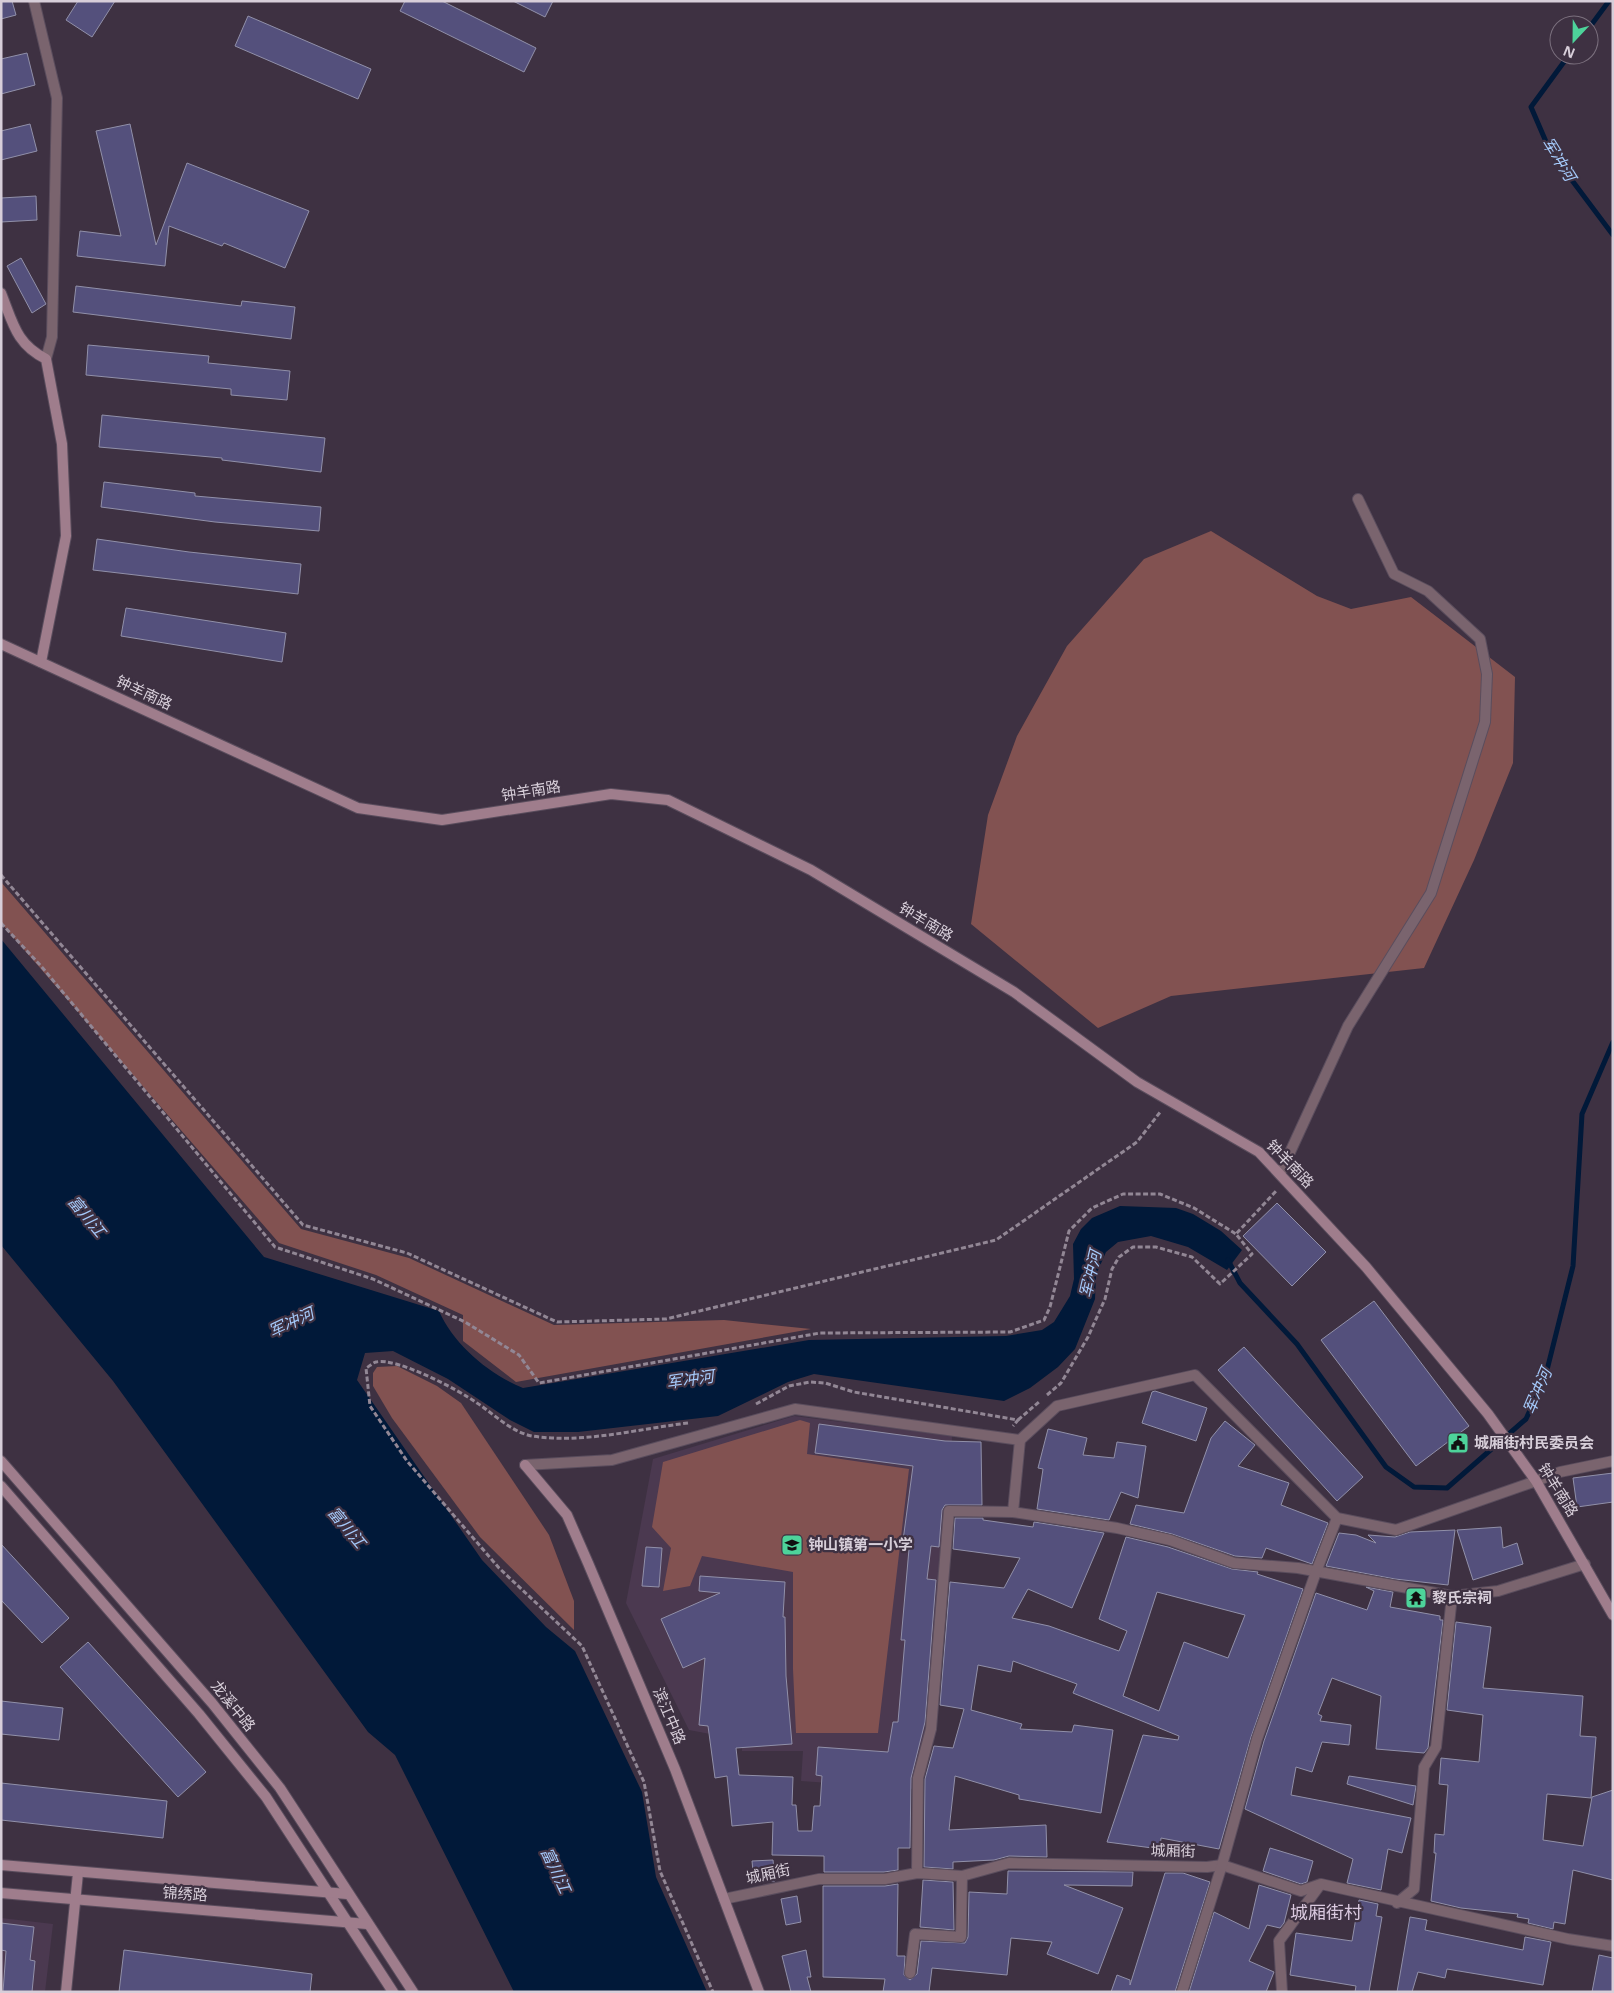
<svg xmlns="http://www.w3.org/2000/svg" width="1614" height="1993" font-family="'Noto Sans','Noto Sans SC',sans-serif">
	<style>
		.built { fill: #4b3950 }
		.green { fill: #825251 }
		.water { fill: #011939 }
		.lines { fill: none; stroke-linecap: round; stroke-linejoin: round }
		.stream { stroke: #011939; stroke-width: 5 }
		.building { fill: #54507c; stroke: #9190a9; fill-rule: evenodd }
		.lane-casing { stroke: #5a4d5d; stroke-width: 12 }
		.street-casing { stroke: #5a4d5d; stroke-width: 12 }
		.secondary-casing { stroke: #5a4d5d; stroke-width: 12 }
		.path { stroke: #928795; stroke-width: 3; stroke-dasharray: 5 2.5; stroke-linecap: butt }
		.lane { stroke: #7a646e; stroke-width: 10 }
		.street { stroke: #7a646e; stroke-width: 10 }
		.secondary { stroke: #9f7d8c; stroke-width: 10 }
		.labels { text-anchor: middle; stroke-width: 4.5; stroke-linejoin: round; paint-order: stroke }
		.street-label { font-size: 15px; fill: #d7ced9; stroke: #3e3142 }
		.poi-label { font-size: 15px; font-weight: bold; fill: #d7ced9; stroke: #3e3142; text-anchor: start }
		.water-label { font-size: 16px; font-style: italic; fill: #a5cafb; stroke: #3e3142 }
		.quarter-label { font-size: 18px; fill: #dac9df; stroke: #3e3142 }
	</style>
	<rect width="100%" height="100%" fill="#3e3142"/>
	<g class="built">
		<polygon points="794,1416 952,1436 945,1617 927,1719 912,1789 801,1781 803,1751 742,1751 742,1740 689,1730 626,1603 653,1459"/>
		<polygon points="1,1918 53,1924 45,1992 1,1992"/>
	</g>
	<g class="green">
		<polygon points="1211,531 1317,596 1351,609 1411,597 1515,677 1513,763 1474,860 1424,968 1171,996 1098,1028 971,924 988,815 1017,736 1067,646 1144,559"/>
		<polygon points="1,882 301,1229 409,1258 554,1325 724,1320 811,1329 516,1382 463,1341 463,1315 376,1275 279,1243 1,923"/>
		<polygon points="397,1366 437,1386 461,1403 549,1535 574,1601 574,1630 480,1537 392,1418 373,1386 373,1373 377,1367"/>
		<polygon points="800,1420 810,1423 807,1454 909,1469 878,1733 796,1733 793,1669 793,1572 702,1556 690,1586 663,1591 671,1548 652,1527 663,1462"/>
	</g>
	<path class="water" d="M1 939 264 1257 439 1311C454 1345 489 1374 523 1388L809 1340 1006 1336 1042 1330 1054 1322 1070 1296 1074 1279 1073 1244 1081 1229 1092 1218 1120 1206 1176 1208 1193 1214 1221 1231 1242 1250 1227 1270 1188 1247 1151 1236 1118 1242 1106 1252 1096 1275 1095 1299 1075 1349 1058 1367 1030 1388 1004 1401 814 1374 788 1382 718 1416 578 1432H534L510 1420 448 1379 393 1351 365 1353 357 1380 482 1560 546 1627 575 1651 642 1792 656 1877 707 1992H514L395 1755 368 1732 113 1381 1 1245Z"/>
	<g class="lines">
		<g class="stream">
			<polyline points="1589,28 1609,1"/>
			<polyline points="1569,55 1531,107 1550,151 1613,235"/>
			<polyline points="1228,1260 1240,1283 1297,1344 1386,1467 1414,1487 1447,1488 1526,1419 1545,1378 1573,1266 1582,1114 1613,1042"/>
		</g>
	</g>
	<g class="building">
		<polygon points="1,1 12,1 16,15 1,19"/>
		<polygon points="78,1 115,1 92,37 66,20"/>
		<polygon points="405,1 442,1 536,48 524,72 400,11"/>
		<polygon points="513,1 553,1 545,17"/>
		<polygon points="248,16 371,69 358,99 235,46"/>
		<polygon points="27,53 35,85 1,94 1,59"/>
		<polygon points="30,124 37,151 1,160 1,131"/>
		<polygon points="130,124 156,245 187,163 309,211 285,268 224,243 222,246 169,226 165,266 77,256 80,231 121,236 96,131"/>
		<polygon points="36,196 37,220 1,222 1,198"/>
		<polygon points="21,258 46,304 32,313 7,266"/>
		<polygon points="76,286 241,306 242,301 295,307 291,339 73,312"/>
		<polygon points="88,345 209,356 208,363 290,371 287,400 231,395 231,389 86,375"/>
		<polygon points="102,415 325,438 321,472 222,460 222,458 99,447"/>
		<polygon points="104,482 195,493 195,496 321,507 319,531 215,522 101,507"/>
		<polygon points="97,539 189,552 301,564 298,594 93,570"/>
		<polygon points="126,608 286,633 282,662 121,636"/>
		<polygon points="1277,1203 1326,1252 1292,1286 1243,1236"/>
		<polygon points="1374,1301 1469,1426 1416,1466 1321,1340"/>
		<polygon points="1244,1347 1363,1477 1337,1501 1218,1370"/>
		<polygon points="1155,1391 1207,1408 1196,1441 1142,1423 1152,1392"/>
		<polygon points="1225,1421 1255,1445 1238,1466 1289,1483 1281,1505 1328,1523 1312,1564 1266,1548 1262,1558 1235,1556 1172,1534 1130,1524 1136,1505 1184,1513 1211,1438"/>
		<polygon points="819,1424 945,1441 981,1442 982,1505 945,1505 942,1510 939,1547 931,1546 927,1579 936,1580 925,1722 911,1778 910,1848 898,1848 898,1870 884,1872 824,1872 824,1856 772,1855 773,1822 732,1826 727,1776 715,1778 708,1726 699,1725 705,1658 683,1668 661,1619 720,1593 699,1591 700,1576 785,1582 783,1617 785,1617 786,1676 792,1744 736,1748 739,1775 793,1777 792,1805 796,1805 798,1831 812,1831 814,1806 820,1806 822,1776 816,1775 818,1747 888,1752 893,1722 898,1722 905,1640 901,1640 909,1549 902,1548 913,1466 815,1453"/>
		<polygon points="1048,1429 1087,1438 1083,1455 1114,1458 1117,1442 1146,1446 1138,1498 1121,1492 1109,1520 1037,1509 1043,1469 1038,1468"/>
		<polygon points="1613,1473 1613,1502 1577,1507 1573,1478"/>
		<path d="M955 1518H983V1520L1033 1527 1034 1522 1104 1533 1072 1608 1028 1589 1012 1618 1049 1626 1119 1651 1127 1631 1099 1619 1126 1537 1168 1547 1232 1569 1258 1572 1257 1574 1303 1589 1251 1737 1219 1849 1161 1838 1160 1849 1107 1842 1143 1735 1178 1740 1179 1736 1073 1693 1077 1684 1013 1661 1011 1672 978 1665 971 1710 1022 1724 1020 1729 1072 1732 1074 1725 1113 1730 1101 1813 1019 1799V1795L955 1776 949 1830 1046 1825 1047 1857 1009 1856 994 1860 953 1862V1869L924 1867 925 1779 934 1746 953 1748 964 1709 940 1705 950 1582 1004 1588 1020 1558 953 1549ZM1157 1592 1245 1615 1228 1658 1184 1642 1159 1711 1123 1696Z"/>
		<polygon points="1501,1527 1503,1548 1517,1543 1523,1564 1473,1580 1457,1530"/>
		<polygon points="1455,1530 1448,1585 1395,1579 1326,1566 1339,1533 1356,1535 1376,1543 1368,1535 1395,1537 1410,1532"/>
		<polygon points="1,1544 69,1618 42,1643 1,1600"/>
		<polygon points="646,1547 662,1548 659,1587 642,1586"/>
		<polygon points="1366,1587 1393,1592 1390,1607 1440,1616 1440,1620 1443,1620 1428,1748 1424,1753 1376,1749 1381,1696 1332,1678 1318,1714 1322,1716 1320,1721 1351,1725 1349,1745 1322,1742 1312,1772 1296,1767 1291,1795 1411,1818 1402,1853 1388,1849 1381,1890 1347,1883 1353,1859 1245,1809 1264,1741 1316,1593 1367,1610 1374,1591"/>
		<polygon points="1456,1622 1491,1627 1483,1688 1583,1696 1580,1736 1596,1737 1591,1798 1547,1794 1543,1840 1583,1846 1592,1797 1613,1790 1613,1880 1573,1870 1565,1924 1554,1922 1553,1929 1528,1923 1529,1919 1517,1917 1518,1914 1461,1908 1431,1901 1436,1853 1434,1853 1435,1834 1444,1835 1448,1785 1439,1784 1441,1758 1479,1762 1483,1715 1447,1710"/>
		<polygon points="88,1642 206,1772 178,1797 60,1667"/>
		<polygon points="1,1701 63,1708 59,1740 1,1734"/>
		<polygon points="1349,1776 1416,1786 1413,1805 1347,1784"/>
		<polygon points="1,1783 167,1801 163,1838 1,1820"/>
		<polygon points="1270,1848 1313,1861 1307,1882 1301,1884 1263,1871"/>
		<polygon points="773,1860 775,1881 754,1882 752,1861"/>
		<polygon points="1008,1871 1133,1872 1132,1886 1064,1885 1123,1908 1098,1974 1047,1954 1052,1942 1011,1938 1007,1975 932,1968 929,1992 883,1992 885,1979 823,1977 823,1886 885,1886 898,1884 897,1956 905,1956 904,1975 910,1980 917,1974 921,1941 965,1943 968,1937 969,1892 1007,1894"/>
		<polygon points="1165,1873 1183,1873 1210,1882 1175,1992 1111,1992 1117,1975 1130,1980 1130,1985"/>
		<polygon points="923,1880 953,1882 954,1930 920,1927"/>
		<polygon points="1259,1885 1291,1895 1284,1923 1280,1928 1267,1925 1249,1961 1274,1972 1266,1992 1189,1992 1214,1912 1249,1929"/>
		<polygon points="797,1896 801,1922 786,1925 781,1899"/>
		<polygon points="1359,1900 1378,1904 1376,1916 1382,1917 1369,1992 1355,1992 1356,1986 1290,1975 1296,1933 1352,1941"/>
		<polygon points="1410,1917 1427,1920 1425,1930 1523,1950 1525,1937 1551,1942 1543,1985 1447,1969 1445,1978 1418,1972 1412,1992 1397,1992"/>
		<polygon points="1,1923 34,1927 30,1960 35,1961 32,1992 3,1992 6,1951 1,1950"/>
		<polygon points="124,1950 312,1974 310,1992 119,1992"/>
		<polygon points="806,1950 811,1977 807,1977 811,1992 791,1992 782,1956"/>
		<polygon points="1599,1955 1613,1958 1613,1992 1592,1992"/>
	</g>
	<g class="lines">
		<g class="lane-casing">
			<g id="lane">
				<polyline points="1020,1440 1013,1512 1117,1528 1170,1540 1234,1563 1298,1568 1452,1596 1498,1591 1585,1564"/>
				<polyline points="525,1465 612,1460 795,1409 1020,1440 1057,1406 1195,1375 1337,1518 1396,1530 1536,1481"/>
				<polyline points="917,1873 918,1778 931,1729 949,1511 1013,1512"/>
				<polyline points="724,1899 819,1879 885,1879 917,1873 962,1876 1009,1863 1207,1867 1222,1865 1301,1891 1321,1884 1568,1939 1613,1946"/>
				<polyline points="1397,1903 1414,1889 1424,1767 1436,1747 1452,1596"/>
				<polyline points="910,1973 915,1934 961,1937 962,1876"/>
				<polyline points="1182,1992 1222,1865 1257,1739 1316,1572 1337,1518"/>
				<polyline points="1282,1992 1279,1941 1320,1885"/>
			</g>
		</g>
		<g class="street-casing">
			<g id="street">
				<polyline points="34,1 57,98 52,337 46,359"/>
				<polyline points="1280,1174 1348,1026 1431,893 1485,722 1487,674 1480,639 1428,591 1394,574 1358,499"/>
				<polyline points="1536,1481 1560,1472 1613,1461"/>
			</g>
		</g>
		<g class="secondary-casing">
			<g id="secondary">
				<path d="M1 293C13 323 16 344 46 359L62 444 66 536 41 662"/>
				<polyline points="1,644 358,808 442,820 611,794 668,800 811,870 1014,992 1137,1082 1259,1152 1366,1267 1488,1414 1536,1481 1613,1615"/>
				<polyline points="1,1461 212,1703 280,1788 413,1992"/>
				<polyline points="525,1465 567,1515 588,1563 675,1769 759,1992"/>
				<polyline points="1,1486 199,1714 266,1797 393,1992"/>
				<polyline points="1,1865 347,1894"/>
				<polyline points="1,1893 367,1924"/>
				<polyline points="66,1992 78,1873"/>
			</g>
		</g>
		<g class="path">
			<polyline points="1,875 303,1225 407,1253 557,1322 666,1319 996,1240 1137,1142 1161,1111"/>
			<polyline points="1,923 41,966 275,1247 373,1279 465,1322 519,1355 539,1383 820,1333 1010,1332 1044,1320 1050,1307 1069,1231 1092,1208 1123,1194 1160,1194 1194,1208 1236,1234"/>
			<polyline points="1047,1395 1061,1383 1088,1337 1105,1299 1112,1269 1119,1257 1133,1247 1156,1247 1192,1257 1220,1284 1252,1254 1236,1234 1277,1190"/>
			<polyline points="756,1404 789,1386 810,1382 825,1383 854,1392 1018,1420 1013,1426"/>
			<polyline points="1018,1420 1040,1401"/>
			<path d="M688 1423C637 1429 583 1444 532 1436 511 1432 494 1414 477 1403 459 1390 396 1357 376 1362 372 1363 369 1367 366 1368L370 1406 407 1461 499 1568 582 1646 644 1782 660 1871 713 1992"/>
		</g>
		<use href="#lane" class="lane"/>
		<use href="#street" class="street"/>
		<use href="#secondary" class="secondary"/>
	</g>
	<defs>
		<g id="civic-square" transform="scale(1.125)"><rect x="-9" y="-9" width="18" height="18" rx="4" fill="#4dd39a" stroke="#3e3142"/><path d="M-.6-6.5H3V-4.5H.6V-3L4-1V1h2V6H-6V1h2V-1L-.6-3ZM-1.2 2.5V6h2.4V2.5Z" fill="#111"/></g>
		<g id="school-square" transform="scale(1.125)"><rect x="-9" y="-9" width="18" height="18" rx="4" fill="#4dd39a" stroke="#3e3142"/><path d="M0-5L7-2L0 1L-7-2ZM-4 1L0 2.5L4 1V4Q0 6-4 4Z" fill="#111"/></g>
		<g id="temple-square" transform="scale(1.125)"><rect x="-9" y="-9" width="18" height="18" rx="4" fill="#4dd39a" stroke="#3e3142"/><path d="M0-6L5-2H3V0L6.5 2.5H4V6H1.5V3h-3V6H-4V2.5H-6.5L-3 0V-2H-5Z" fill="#111"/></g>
	</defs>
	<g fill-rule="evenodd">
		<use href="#civic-square" x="1458" y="1443"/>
		<use href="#school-square" x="792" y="1545"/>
		<use href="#temple-square" x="1416" y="1598"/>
	</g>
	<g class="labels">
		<g class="street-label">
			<text transform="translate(144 693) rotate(25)" y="5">钟羊南路</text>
			<text transform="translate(531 791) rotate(-9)" y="5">钟羊南路</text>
			<text transform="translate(926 922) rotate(31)" y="5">钟羊南路</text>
			<text transform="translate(1290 1164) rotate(46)" y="5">钟羊南路</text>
			<text transform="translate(1558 1490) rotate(58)" y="5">钟羊南路</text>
			<text transform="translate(233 1706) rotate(51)" y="5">龙溪中路</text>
			<text transform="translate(669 1716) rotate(67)" y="5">滨江中路</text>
			<text transform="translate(1173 1851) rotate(1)" y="5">城厢街</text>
			<text transform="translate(768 1874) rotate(-12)" y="5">城厢街</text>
			<text transform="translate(185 1894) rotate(4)" y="5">锦绣路</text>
		</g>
		<g class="poi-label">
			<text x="1474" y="1448">城厢街村民委员会</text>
			<text x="808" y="1550">钟山镇第一小学</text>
			<text x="1432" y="1603">黎氏宗祠</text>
		</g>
		<g class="water-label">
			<text transform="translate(1559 159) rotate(58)" y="6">军冲河</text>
			<text transform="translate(87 1216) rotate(50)" y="6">富川江</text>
			<text transform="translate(1090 1274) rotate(-77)" y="6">军冲河</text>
			<text transform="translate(291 1322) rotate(-25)" y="6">军冲河</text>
			<text transform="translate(690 1379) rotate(-8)" y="6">军冲河</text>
			<text transform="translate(1537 1391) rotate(-67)" y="6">军冲河</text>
			<text transform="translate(347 1527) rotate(50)" y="6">富川江</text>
			<text transform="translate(556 1870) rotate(65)" y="6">富川江</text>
		</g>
		<g class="quarter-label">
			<text x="1326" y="1919">城厢街村</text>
		</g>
	</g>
	<rect width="1614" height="1993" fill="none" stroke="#d7ced9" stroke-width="5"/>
	<g transform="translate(1574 40) rotate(202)"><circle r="24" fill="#3e3142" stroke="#7b707e"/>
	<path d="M0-4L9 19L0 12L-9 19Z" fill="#4dd39a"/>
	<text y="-8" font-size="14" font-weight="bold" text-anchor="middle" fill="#d7ced9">N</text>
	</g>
</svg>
